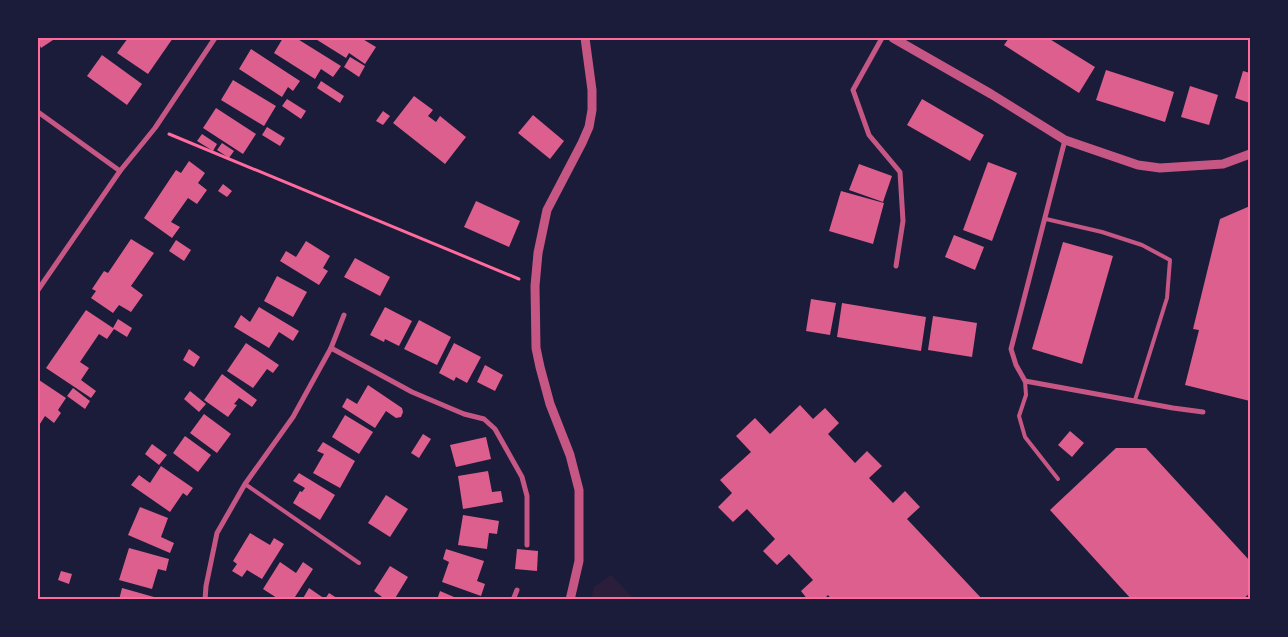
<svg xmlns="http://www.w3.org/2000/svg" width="1288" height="637" font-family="'Roboto Condensed',sans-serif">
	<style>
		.green { fill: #2a1e3b }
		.building { fill: #dd5f8e }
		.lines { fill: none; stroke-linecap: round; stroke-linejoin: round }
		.path { stroke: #ff6b9d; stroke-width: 3 }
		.service { stroke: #c65784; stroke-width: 4 }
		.minor { stroke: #c65784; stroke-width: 5 }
		.tertiary { stroke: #c65784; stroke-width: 9 }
		.neatline { fill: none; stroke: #ff6b9d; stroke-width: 2 }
	</style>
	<rect width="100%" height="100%" fill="#1b1b3a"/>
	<polygon class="green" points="611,575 634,599 591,599 594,587"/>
	<g class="building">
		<polygon points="38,38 56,38 41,48 38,42"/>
		<polygon points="128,38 173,38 148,74 117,53"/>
		<polygon points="283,38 296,38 341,66 333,77 321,69 315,79 274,53"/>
		<polygon points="314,38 361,38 376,47 365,64 349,53 346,58"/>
		<polygon points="1009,38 1048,38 1095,67 1079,93 1004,45"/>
		<polygon points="251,49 300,81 293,91 288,87 282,97 239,69"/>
		<polygon points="102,55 142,84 127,105 87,76"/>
		<polygon points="350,57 365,66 359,77 344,67"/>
		<polygon points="1106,70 1174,92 1165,122 1096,100"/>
		<polygon points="1243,71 1250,73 1250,103 1235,98"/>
		<polygon points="233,80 276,106 264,126 221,100"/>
		<polygon points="321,81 344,96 340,103 317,88"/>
		<polygon points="1190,86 1218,95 1209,125 1181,117"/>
		<polygon points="414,96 433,110 428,116 436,122 440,116 466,137 445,164 393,123"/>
		<polygon points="287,99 306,111 301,119 282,106"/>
		<polygon points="922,99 984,135 970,161 907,125"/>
		<polygon points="216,108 256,134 243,154 203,128"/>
		<polygon points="383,111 390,116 383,125 376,121"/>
		<polygon points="533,115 564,141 550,159 518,133"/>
		<polygon points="267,127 285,138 280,146 262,135"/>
		<polygon points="202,134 217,144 213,151 197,141"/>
		<polygon points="222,143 234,151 229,158 217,150"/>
		<polygon points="189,161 205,173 198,183 207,190 197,204 188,198 171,222 180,227 172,238 144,218 176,170 181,173"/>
		<polygon points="988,162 1017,173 992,241 963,230"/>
		<polygon points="859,164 892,176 883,202 849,190"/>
		<polygon points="223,184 232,191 227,197 218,191"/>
		<polygon points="841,191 884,203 873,244 829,231"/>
		<polygon points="476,201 520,221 509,247 464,227"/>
		<polygon points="1250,206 1250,401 1185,385 1199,330 1193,329 1220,219"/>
		<polygon points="954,235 984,247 975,270 945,257"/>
		<polygon points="131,239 154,253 131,286 143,295 131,312 119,305 113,313 91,298 96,291 92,289 104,271 108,273"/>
		<polygon points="176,240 191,250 184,261 169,251"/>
		<polygon points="306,241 330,256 323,268 328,271 319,285 280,261 286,251 296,257"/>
		<polygon points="1063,242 1113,256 1082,364 1032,349"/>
		<polygon points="355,258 390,277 380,296 344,277"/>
		<polygon points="277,276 307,292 293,317 264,301"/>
		<polygon points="811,299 836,303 830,335 806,331"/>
		<polygon points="842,303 926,317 921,351 837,337"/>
		<polygon points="259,307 299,331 293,341 279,332 269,348 234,327 241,315 250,322"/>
		<polygon points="385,307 412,321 399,346 385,339 384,342 370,335"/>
		<polygon points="86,310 113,328 118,319 132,328 127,337 114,329 107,339 99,334 80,362 89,368 81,380 96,391 91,398 46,368"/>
		<polygon points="933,316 977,323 972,357 928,350"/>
		<polygon points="419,320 451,337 437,365 404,349"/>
		<polygon points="246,343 279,365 273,373 267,369 253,388 227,371"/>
		<polygon points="454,343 481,357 467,383 456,377 454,381 439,373"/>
		<polygon points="189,349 200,357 194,367 183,360"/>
		<polygon points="485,365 503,375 495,391 477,382"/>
		<polygon points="222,374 257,400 252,407 239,398 234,404 237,405 228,417 204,400"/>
		<polygon points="39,380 66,398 58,410 61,413 54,423 45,416 38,427 38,382"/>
		<polygon points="368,385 402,408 403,412 401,417 396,418 386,411 375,428 342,407 347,398 357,404"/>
		<polygon points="73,388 90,401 85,409 67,396"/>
		<polygon points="190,391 206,404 199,412 184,399"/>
		<polygon points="800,405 813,419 825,408 839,423 828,434 855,463 867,451 882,466 869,478 893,503 905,491 920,507 907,519 983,600 832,600 828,595 823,600 808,600 801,591 813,580 789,554 777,565 763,551 775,539 747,509 733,522 718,507 732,493 720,480 751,452 736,436 755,418 770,434"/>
		<polygon points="204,414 231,434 217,453 190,433"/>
		<polygon points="345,415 373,432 359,454 332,437"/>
		<polygon points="1070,431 1084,443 1072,457 1058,445"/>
		<polygon points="423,434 431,439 419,458 411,453"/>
		<polygon points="185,436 211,455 198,472 173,453"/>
		<polygon points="486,437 491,459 456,467 450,445"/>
		<polygon points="323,442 355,461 340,488 313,473 324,454 317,451"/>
		<polygon points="152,444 167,455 159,465 145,454"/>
		<polygon points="1116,448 1146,448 1250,561 1250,593 1242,600 1132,600 1050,510"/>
		<polygon points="161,466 193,488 187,496 183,493 170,512 131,485 139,475 150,483"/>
		<polygon points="488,471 492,492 501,491 503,502 463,509 458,476"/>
		<polygon points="299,473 335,495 320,520 293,503 300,491 302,492 305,488 293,481"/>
		<polygon points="386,495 408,509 390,537 368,523"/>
		<polygon points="140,507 168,518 161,537 174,543 170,553 128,535"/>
		<polygon points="463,515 499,521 497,534 489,533 487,549 458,545"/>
		<polygon points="250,533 270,545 274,538 284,544 262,579 247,570 242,577 232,571 237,564 233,561"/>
		<polygon points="129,548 169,559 166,571 158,569 152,589 119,580"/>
		<polygon points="446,549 484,561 477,581 485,584 481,596 442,582 449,562 443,559"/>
		<polygon points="517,549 538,551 537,571 515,569"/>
		<polygon points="280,562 296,573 303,562 313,569 293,600 280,600 263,589"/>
		<polygon points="390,566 408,577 394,600 386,600 374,591"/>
		<polygon points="61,571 72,574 69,584 58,580"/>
		<polygon points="122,588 161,599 161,600 119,600"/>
		<polygon points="309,588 325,599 329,593 340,600 302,600"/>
		<polygon points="440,591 461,600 437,600"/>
	</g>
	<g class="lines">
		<polyline class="path" points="169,134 519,279"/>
		<g class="service">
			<polyline points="1046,219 1102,232 1142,245 1170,260 1167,298 1135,400"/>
			<polyline points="1025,381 1026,395 1019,416 1025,437 1058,479"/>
			<polyline points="245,484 359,563"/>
		</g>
		<g class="minor">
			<polyline points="882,38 853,90 869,135 900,172 903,221 896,266"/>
			<polyline points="38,112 120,171"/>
			<polyline points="1065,140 1011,349 1016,365 1025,381 1173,408 1203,412"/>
			<polyline points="38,290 120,171 155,128 215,38"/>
			<polyline points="331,348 412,392 464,414 484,419 495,429 522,477 527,496 527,545"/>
			<polyline points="205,600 206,586 217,533 245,484 293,417 331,348 344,315"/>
			<polyline points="513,600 517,590"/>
		</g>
		<g class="tertiary">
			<polyline points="893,38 991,94 1065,140 1138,165 1160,168 1223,164 1250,154"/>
			<polyline points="570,600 579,561 579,490 570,455 550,404 540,367 536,348 535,286 538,253 547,210 582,143 589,127 592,110 592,90 585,38"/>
		</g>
	</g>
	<rect width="1288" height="637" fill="none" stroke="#1b1b3a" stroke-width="78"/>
	<rect x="39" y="39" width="1210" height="559" class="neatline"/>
</svg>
